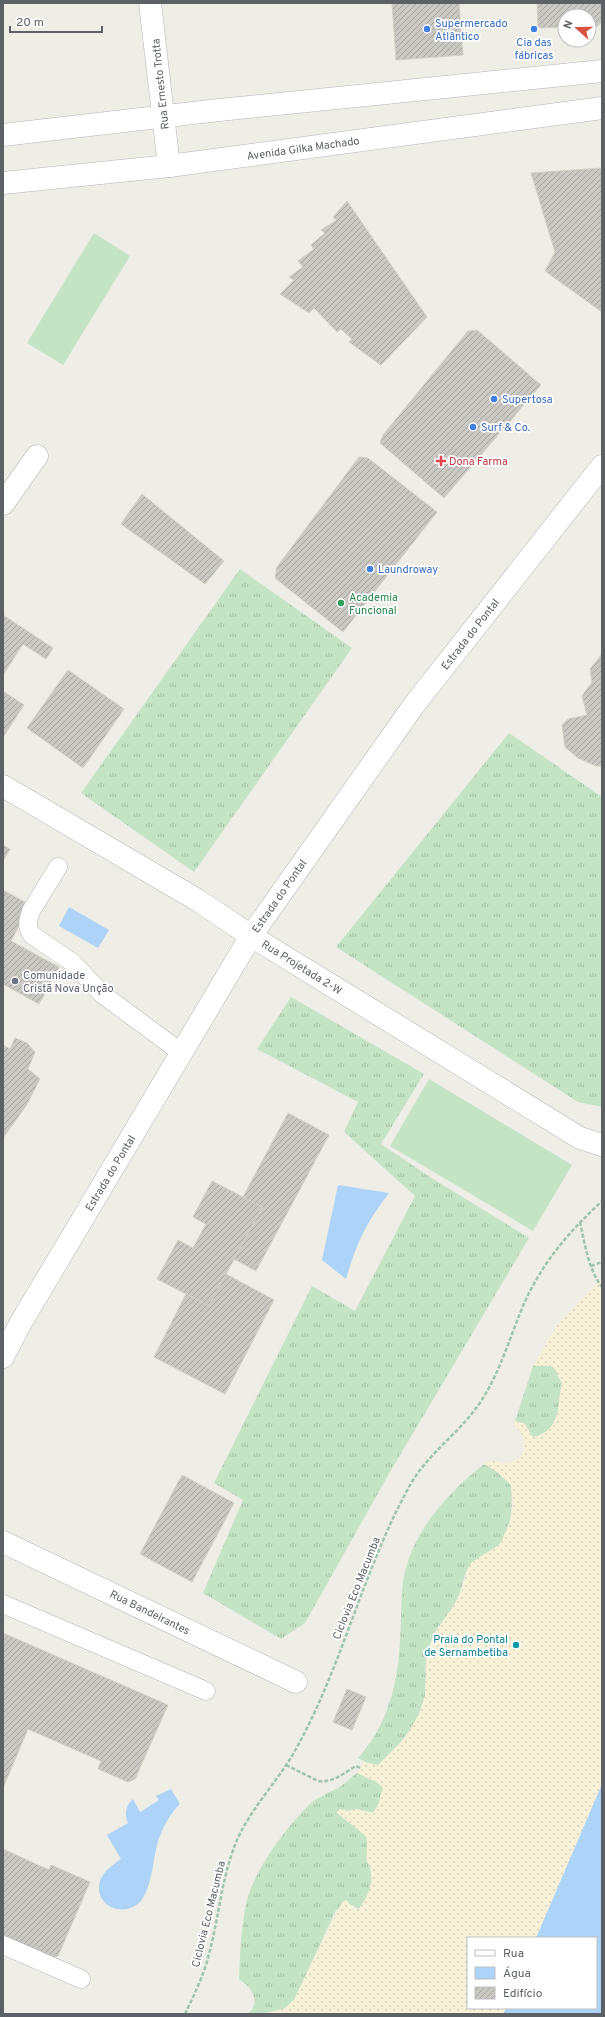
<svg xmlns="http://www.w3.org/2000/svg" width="605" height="2017" font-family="Overpass,sans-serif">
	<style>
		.grass { fill: url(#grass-tufts) }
		.sand { fill: url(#sand-dots) }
		.garden { fill: #c5e4c6 }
		.water { fill: #add4f8 }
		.building { fill: url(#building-hatch); stroke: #d3cfc5 }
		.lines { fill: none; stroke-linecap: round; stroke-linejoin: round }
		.service-casing { stroke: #b3b5b9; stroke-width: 19 }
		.minor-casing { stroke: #b3b5b9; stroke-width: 23 }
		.tertiary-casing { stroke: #b3b5b9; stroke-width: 23 }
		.secondary-casing { stroke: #b4b7bc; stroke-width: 23 }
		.path { stroke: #9ec4ab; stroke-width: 2.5; stroke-dasharray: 4 2; stroke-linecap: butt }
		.service { stroke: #fff; stroke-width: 18 }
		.minor { stroke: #fff; stroke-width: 22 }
		.tertiary { stroke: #fff; stroke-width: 22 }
		.secondary { stroke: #fff; stroke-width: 22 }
		.shop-dot { fill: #3f7fe0; stroke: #fff; stroke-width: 1.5 }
		.health-dot { fill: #e0444e; stroke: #fff; stroke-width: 1.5 }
		.leisure-dot { fill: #2e9e5b; stroke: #fff; stroke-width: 1.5 }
		.worship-dot { fill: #6b7280; stroke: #fff; stroke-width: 1.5 }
		.culture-dot { fill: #0f9aa8; stroke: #fff; stroke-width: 1.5 }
		.labels { text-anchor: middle; stroke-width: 3.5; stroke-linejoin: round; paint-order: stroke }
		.shop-label { font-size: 11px; fill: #366cbe; stroke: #fff; text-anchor: start }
		.street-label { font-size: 11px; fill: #5d6065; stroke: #fff }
		.health-label { font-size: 11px; fill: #be3a42; stroke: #fff; text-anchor: start }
		.leisure-label { font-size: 11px; fill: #27864d; stroke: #fff; text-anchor: start }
		.worship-label { font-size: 11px; fill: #5b616d; stroke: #fff; text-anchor: start }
		.culture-label { font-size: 11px; fill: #0d838f; stroke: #fff; text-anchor: end }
	</style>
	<defs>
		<pattern id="grass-tufts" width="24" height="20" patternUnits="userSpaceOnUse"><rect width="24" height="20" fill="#c5e4c6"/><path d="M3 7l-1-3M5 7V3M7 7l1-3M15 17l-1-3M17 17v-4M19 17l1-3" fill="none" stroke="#a3bca4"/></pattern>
		<pattern id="sand-dots" width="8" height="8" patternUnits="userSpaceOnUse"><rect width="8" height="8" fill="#f7f1d8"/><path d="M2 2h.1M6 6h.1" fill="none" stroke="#d6d1bc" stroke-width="1.8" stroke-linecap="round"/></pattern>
		<pattern id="building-hatch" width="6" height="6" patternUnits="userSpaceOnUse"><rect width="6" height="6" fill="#cac8c2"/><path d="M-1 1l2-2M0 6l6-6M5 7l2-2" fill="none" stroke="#a7a6a1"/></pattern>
	</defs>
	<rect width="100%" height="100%" fill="#eeede6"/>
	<g class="grass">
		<polygon points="240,569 352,648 194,872 81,793"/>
		<polygon points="509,733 602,797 602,1107 578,1102 336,947"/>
		<polygon points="291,997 424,1074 381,1144 430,1177 529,1238 390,1472 305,1623 281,1639 203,1593 243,1500 214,1483 312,1286 355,1311 415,1196 344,1132 358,1102 257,1049"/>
		<path d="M547 1365C558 1367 556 1375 562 1383 557 1405 562 1430 534 1437L531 1435 525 1424 515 1421 533 1366Z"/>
		<path d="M484 1464 496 1471 511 1485C513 1508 512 1538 491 1551 481 1557 473 1559 467 1570 463 1577 462 1591 456 1601 452 1610 445 1617 439 1626 433 1633 430 1645 427 1654 424 1667 427 1682 425 1696 419 1724 398 1747 378 1765H372L358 1758C388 1725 398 1683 400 1640 402 1618 400 1598 404 1576 414 1529 448 1493 484 1464Z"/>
		<path d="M357 1773C364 1775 368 1780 376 1781L383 1788 378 1805 374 1813 356 1809 349 1811 343 1809 346 1820 363 1832 368 1841 367 1861 370 1867 372 1881 368 1895 359 1909 352 1905 336 1910 294 2000 284 2009 261 2014H247C262 2005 252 1985 239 1980 240 1955 241 1929 246 1904 253 1871 287 1826 311 1803 318 1797 329 1793 338 1788 345 1784 350 1778 357 1773Z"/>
	</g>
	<path class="sand" d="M602 1278V1784L536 1938H468V2008H506L503 2014H261L284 2009 294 2000 342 1902 346 1900 354 1908 359 1909C368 1896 375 1882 370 1867 370 1865 368 1863 367 1861 365 1853 369 1844 366 1836L337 1813V1810L339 1809 349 1811 356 1809 373 1813 378 1805 383 1788 376 1781C369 1780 364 1775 357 1773L364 1762 378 1765 405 1738 419 1714 425 1696 427 1655 434 1635 456 1602 463 1587 467 1570 472 1562 499 1545 503 1538 511 1518 513 1503 511 1485 496 1471 484 1464C493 1457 498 1464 508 1463 530 1460 528 1434 513 1425L515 1421 525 1424 531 1435 534 1437C562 1430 557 1405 562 1383 558 1377 558 1371 552 1366H533L557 1325Z"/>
	<g class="garden">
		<polygon points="94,233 130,256 63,365 27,343"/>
		<polygon points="429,1079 572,1165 533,1231 390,1146"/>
	</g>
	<g class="water">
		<polygon points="69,907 109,930 98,948 59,926"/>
		<path d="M338 1185 389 1193C366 1223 357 1242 346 1279L322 1260Z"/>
		<polygon points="602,1784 602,2014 503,2014 506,2008 596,2008 596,1938 536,1938"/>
		<path d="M171 1789 180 1804C169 1814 163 1828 158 1841 153 1858 152 1890 139 1903 122 1918 93 1905 100 1881 104 1870 112 1866 121 1859L107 1835 128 1823C124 1814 126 1805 133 1799L140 1812 159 1800 156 1796Z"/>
	</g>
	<g class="building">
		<polygon points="392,3 459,3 463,55 396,60"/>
		<polygon points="537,3 602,3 602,21 598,26 589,26 589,16 565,16 565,27 538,28"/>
		<polygon points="602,168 602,312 545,271 555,252 531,173"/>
		<polygon points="347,201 427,317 381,365 349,342 352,339 341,329 337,332 314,308 309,313 280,294 294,280 289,277 303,267 298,261 314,249 311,245 325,233 321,230 337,220 333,217"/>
		<polygon points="477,330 541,385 444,498 380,443 383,435 468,331"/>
		<polygon points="359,457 368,458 437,512 343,632 275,578 277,567"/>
		<polygon points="142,494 224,561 205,584 121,524"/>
		<polygon points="3,615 53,648 46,659 23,644 3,675"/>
		<polygon points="602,654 602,766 596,766 578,758 565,747 562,725 568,719 587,715 582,696 592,682 590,669"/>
		<polygon points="68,670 124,709 83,768 27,728"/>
		<polygon points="3,691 24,705 3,737"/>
		<polygon points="3,845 10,849 3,861"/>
		<polygon points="3,890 30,905 11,941 59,967 39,1004 3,984"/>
		<polygon points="15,1038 27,1043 35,1052 28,1069 40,1079 26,1106 3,1138 3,1045 10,1049"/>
		<polygon points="288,1113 329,1135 256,1271 234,1259 262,1207 243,1197"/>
		<polygon points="212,1181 262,1207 209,1306 157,1279 178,1240 193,1248 206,1224 193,1217"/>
		<polygon points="226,1274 274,1300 225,1394 154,1357 186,1294 209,1306"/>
		<polygon points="182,1475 234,1503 192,1582 140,1554"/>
		<polygon points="3,1633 168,1705 135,1779 128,1782 98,1769 101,1761 28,1729 3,1788"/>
		<polygon points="347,1689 366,1697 352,1730 333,1722"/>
		<polygon points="3,1849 49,1870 51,1865 90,1882 58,1956 51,1958 3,1938"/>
	</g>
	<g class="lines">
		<g class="service-casing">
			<g id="service">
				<path d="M58 867 31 911C28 920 26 927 32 935L73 963 102 994 182 1053"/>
				<polyline points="3,1604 206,1691"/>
				<polyline points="3,1945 81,1979"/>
			</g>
		</g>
		<g class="minor-casing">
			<g id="minor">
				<polyline points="150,3 169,166"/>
				<polyline points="3,504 37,456"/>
				<polyline points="3,786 199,901 251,936 580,1138 602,1145"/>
				<polyline points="3,1542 296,1682"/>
			</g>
		</g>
		<g class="tertiary-casing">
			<g id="tertiary">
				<polyline points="3,135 219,110 602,71"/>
				<polyline points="3,183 169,166 602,108"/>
			</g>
		</g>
		<g class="secondary-casing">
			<polyline id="secondary" points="3,1357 20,1324 251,936 414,705 602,466"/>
		</g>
		<g class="path">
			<path d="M580 1222C585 1244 588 1269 602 1287"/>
			<polyline points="591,1266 602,1262"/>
			<path d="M286 1765 318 1781C333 1783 344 1773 356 1766L360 1768"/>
			<path d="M185 2014C194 1995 204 1975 209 1954 219 1917 221 1881 235 1845 249 1809 279 1781 297 1747 343 1664 363 1570 409 1487 428 1452 463 1431 483 1398 503 1366 512 1329 528 1295 547 1257 571 1230 602 1201"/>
		</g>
		<use href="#service" class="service"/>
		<use href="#minor" class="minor"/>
		<use href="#tertiary" class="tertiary"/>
		<use href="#secondary" class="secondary"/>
	</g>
	<g class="shop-dot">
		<circle cx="427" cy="29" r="4"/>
		<circle cx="534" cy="29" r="4"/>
		<circle cx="494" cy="399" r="4"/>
		<circle cx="473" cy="427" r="4"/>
		<circle cx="370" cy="569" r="4"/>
	</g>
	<path class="health-dot" d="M439 455h4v4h4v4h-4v4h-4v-4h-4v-4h4z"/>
	<circle class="leisure-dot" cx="341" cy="603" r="4"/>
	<circle class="worship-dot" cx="15" cy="981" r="4"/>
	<circle class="culture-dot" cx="516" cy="1645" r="4"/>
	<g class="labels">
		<g class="shop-label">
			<text x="435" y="27">Supermercado<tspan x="435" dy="13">Atlântico</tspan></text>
			<text x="534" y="46" text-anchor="middle">Cia das<tspan x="534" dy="13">fábricas</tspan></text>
			<text x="502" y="403">Supertosa</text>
			<text x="481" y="431">Surf &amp; Co.</text>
			<text x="378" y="573">Laundroway</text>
		</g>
		<g class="street-label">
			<text transform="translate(160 84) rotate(-96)" y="4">Rua Ernesto Trotta</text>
			<text transform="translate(303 148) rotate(-8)" y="4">Avenida Gilka Machado</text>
			<text transform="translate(470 634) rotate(-52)" y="4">Estrada do Pontal</text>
			<text transform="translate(279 896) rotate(-55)" y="4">Estrada do Pontal</text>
			<text transform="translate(302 967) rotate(32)" y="4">Rua Projetada 2-W</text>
			<text transform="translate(110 1173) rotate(-59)" y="4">Estrada do Pontal</text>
			<text transform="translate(356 1588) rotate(-68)" y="4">Ciclovia Eco Macumba</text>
			<text transform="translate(150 1612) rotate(26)" y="4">Rua Bandeirantes</text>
			<text transform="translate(208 1914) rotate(-76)" y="4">Ciclovia Eco Macumba</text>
		</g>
		<g class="health-label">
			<text x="449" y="465">Dona Farma</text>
		</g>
		<g class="leisure-label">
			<text x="349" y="601">Academia<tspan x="349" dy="13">Funcional</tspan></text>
		</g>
		<g class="worship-label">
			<text x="23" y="979">Comunidade<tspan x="23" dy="13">Cristã Nova Unção</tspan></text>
		</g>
		<g class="culture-label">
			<text x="508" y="1643">Praia do Pontal<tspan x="508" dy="13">de Sernambetiba</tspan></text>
		</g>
	</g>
	<rect width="605" height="2017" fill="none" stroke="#5d6065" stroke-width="8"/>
	<rect x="467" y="1937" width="130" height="72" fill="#ffffff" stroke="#bebfc1"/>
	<rect x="475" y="1950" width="20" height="6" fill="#ffffff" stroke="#bebfc1"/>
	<text x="503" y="1957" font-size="12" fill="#5d6065">Rua</text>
	<rect x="475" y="1967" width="20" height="12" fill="#add4f8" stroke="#bebfc1"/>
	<text x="503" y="1977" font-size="12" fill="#5d6065">Água</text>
	<rect x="475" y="1987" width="20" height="12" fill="url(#building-hatch)" stroke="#bebfc1"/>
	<text x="503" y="1997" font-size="12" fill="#5d6065">Edifício</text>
	<g transform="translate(577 28) rotate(291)"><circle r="19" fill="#ffffff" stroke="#bebfc1"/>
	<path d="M0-3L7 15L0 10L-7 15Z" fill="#da5240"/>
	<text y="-6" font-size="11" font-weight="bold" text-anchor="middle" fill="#5d6065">N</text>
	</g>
	<path d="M10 26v6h92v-6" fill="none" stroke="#5d6065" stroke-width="2"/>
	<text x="16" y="26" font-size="12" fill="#5d6065" stroke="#ffffff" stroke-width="3" paint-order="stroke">20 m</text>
</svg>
